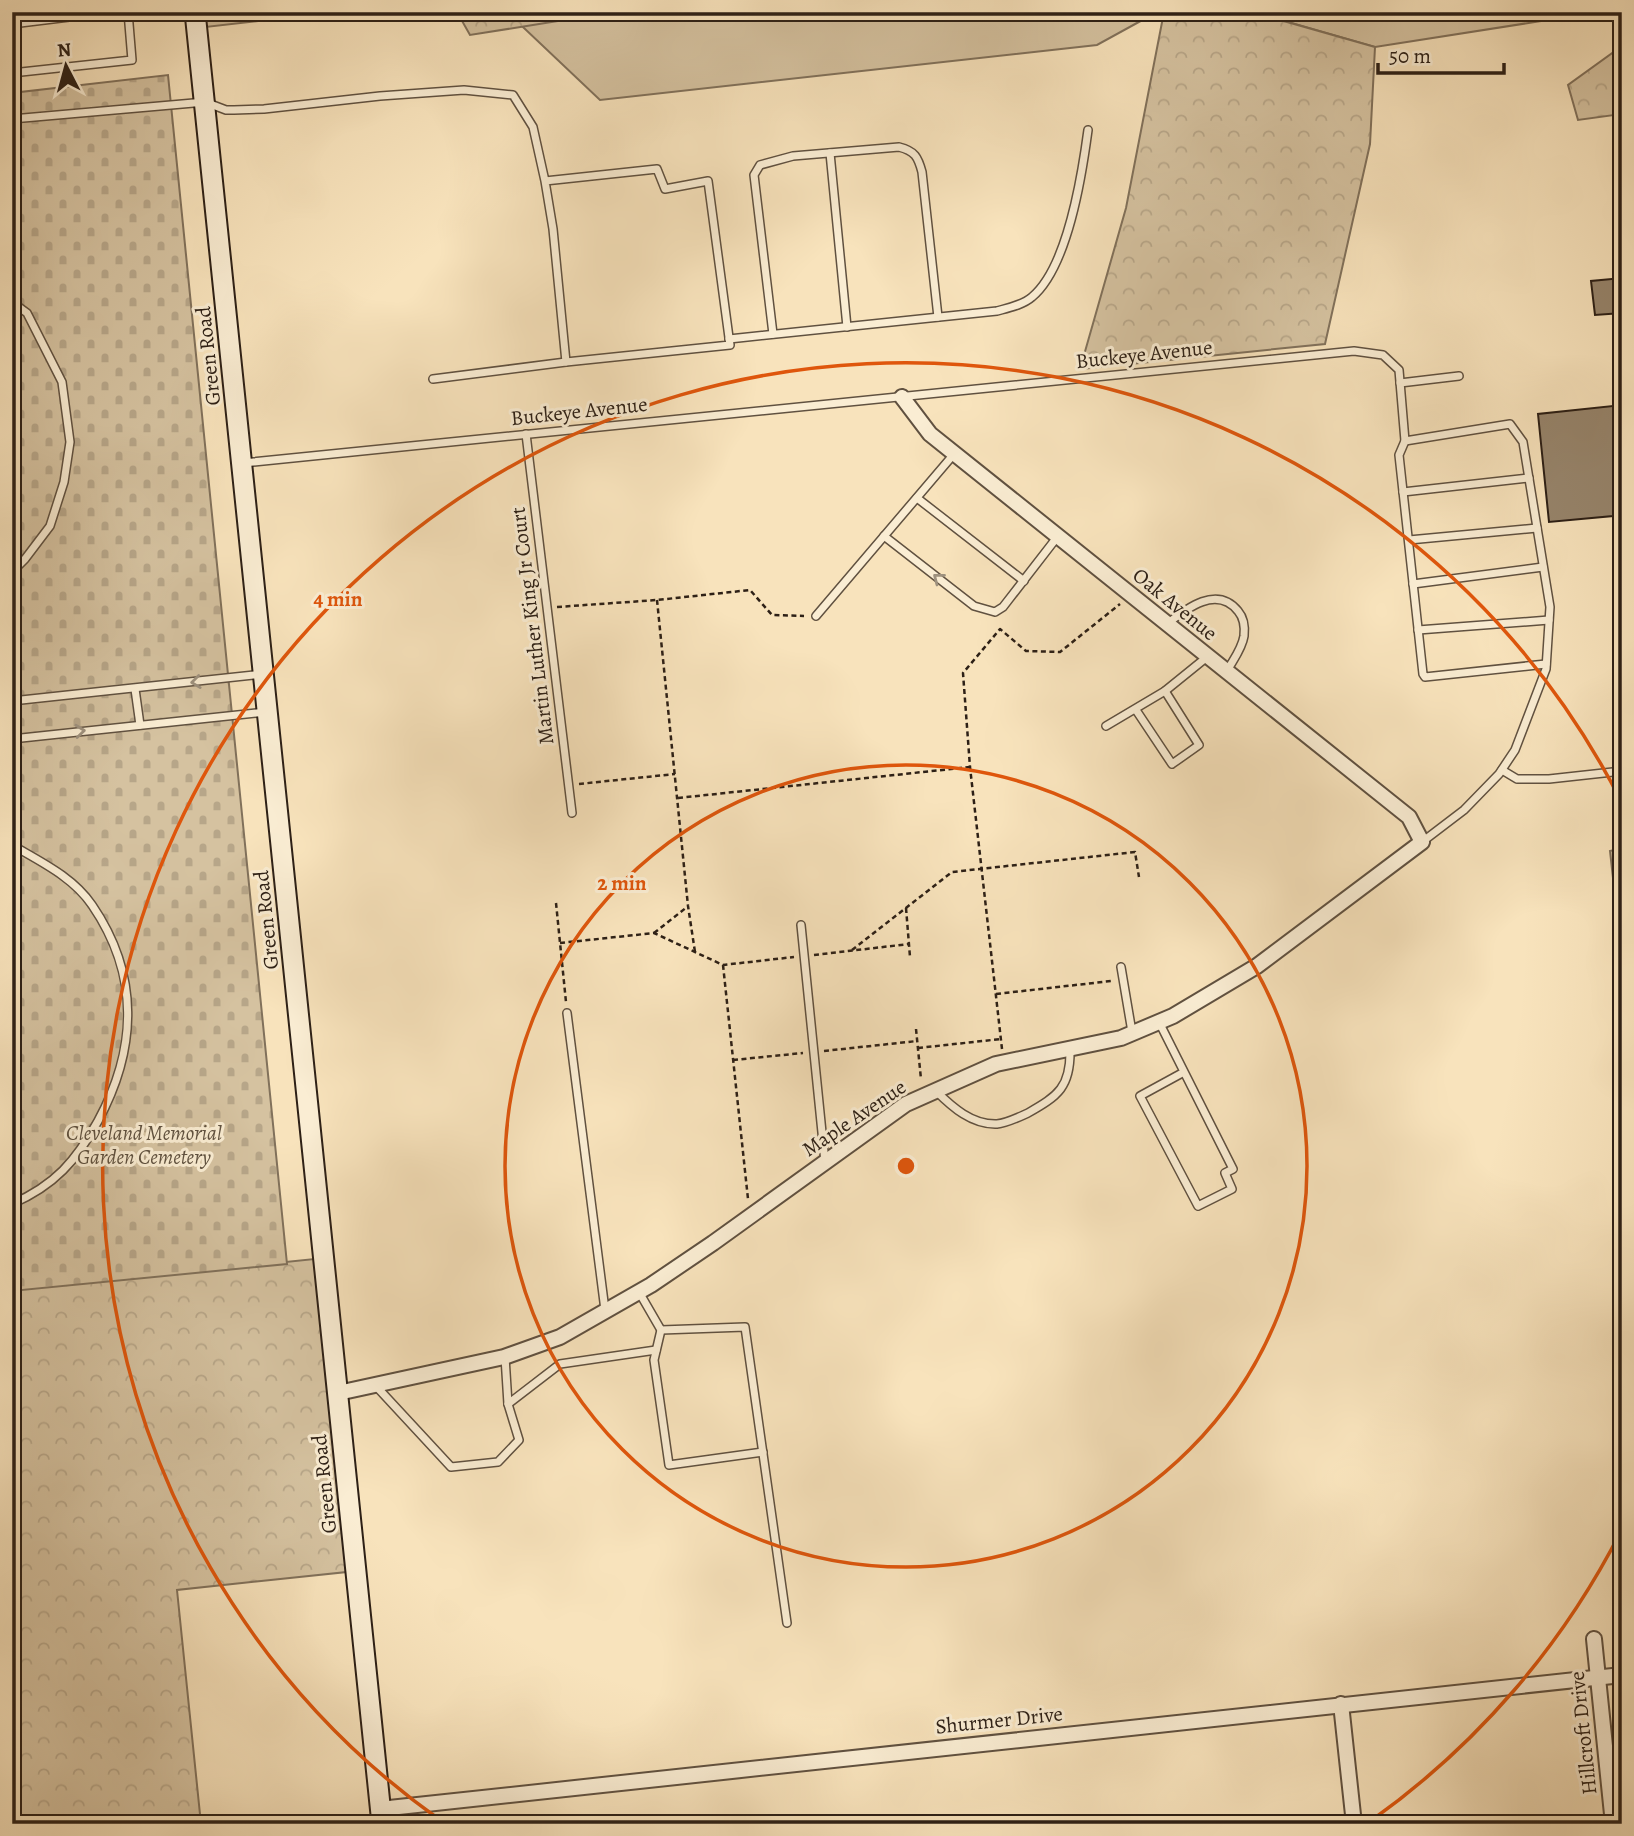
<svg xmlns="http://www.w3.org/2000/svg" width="1634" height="1836" font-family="Alegreya,serif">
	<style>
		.grass { fill: #d5c2a0; stroke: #81715b; stroke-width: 2 }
		.forest { fill: url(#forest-crowns); stroke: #81715b; stroke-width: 2 }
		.cemetery { fill: url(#cemetery-stones); stroke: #81715b; stroke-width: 2 }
		.building { fill: #97856c; stroke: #2d2016; stroke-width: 2 }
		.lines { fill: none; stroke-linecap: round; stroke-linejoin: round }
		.lane-casing { stroke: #605140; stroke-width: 10 }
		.street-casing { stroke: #605140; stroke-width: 18 }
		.secondary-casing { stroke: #2d2016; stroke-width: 23 }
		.path { stroke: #2d2016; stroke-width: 2.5; stroke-dasharray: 5 3.5; stroke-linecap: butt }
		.lane { stroke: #faedd3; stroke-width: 7 }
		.street { stroke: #faedd3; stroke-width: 14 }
		.secondary { stroke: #faedd3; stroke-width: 19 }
		.oneway { stroke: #9e917e }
		.ring { fill: none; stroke: #df560c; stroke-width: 3.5 }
		.labels { text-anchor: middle; stroke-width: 6; stroke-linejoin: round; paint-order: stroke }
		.street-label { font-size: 21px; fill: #2d2016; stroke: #faedd3 }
		.park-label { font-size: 21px; font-style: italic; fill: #5f513f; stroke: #faedd3 }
		.centre { fill: #df560c; stroke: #faedd3; stroke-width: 3.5 }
		.ring-label { font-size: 21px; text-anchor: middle; font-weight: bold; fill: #df560c; stroke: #faedd3; stroke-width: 6; stroke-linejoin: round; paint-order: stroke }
	</style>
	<defs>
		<pattern id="forest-crowns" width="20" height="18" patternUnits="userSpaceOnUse" patternTransform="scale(1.75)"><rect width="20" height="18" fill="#d5c2a0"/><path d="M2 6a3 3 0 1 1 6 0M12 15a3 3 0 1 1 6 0" fill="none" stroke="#b7a689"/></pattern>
		<pattern id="cemetery-stones" width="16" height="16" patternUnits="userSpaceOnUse" patternTransform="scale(1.75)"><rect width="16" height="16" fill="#d5c2a0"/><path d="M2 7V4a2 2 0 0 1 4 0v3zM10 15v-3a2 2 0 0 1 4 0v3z" fill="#b7a689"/></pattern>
	</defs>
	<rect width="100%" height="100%" fill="#f8e3bc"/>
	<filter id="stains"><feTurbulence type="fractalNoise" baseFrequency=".00286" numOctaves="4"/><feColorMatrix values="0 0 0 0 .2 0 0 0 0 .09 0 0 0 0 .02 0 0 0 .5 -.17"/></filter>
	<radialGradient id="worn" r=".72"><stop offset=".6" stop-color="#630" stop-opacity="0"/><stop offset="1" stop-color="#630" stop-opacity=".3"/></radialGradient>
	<g class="grass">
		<polygon points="195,12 338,12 197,28"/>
		<polygon points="507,12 1157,12 1097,45 600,100"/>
		<polygon points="1253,12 1551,12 1554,19 1375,47"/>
	</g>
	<g class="forest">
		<polygon points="457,12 584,12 564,20 470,35"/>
		<polygon points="1164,12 1252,12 1375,47 1370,144 1325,344 1080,369 1126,208"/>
		<polygon points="1622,46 1622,114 1578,120 1568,85"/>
		<polygon points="1622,848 1622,959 1610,851"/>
		<polygon points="324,1258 356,1571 177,1590 201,1824 12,1824 12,1290"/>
	</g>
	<polygon class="cemetery" points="168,75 287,1264 12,1291 12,93"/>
	<g class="building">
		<polygon points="1622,278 1622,313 1595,315 1591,281"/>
		<polygon points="1622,405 1622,509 1613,510 1613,516 1549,522 1538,414"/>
	</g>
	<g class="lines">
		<g class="lane-casing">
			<g id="lane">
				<polyline points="12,24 110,12"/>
				<polyline points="12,73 132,60 128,12"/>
				<polyline points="12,119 205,102 226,110 234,110 264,109 380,96 464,90 513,95 533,127 545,181 553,229 566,362 730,345 708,181 665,189 657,169 545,181"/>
				<polyline points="830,153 847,327"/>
				<polyline points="12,302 27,313 62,382 70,442 64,482 50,526 25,559 12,572"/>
				<path d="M773 334 754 175 760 165 793 156 899 147C915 151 918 157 922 172L938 317"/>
				<path d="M729 339 997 311C1008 308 1023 305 1032 297 1068 267 1082 175 1088 130"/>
				<polyline points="433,379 566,362"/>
				<polyline points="1400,383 1459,376"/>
				<polyline points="526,434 572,813"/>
				<polyline points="1405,441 1399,455 1423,674 1425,677 1546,664"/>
				<polyline points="243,463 1354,351 1383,355 1399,370 1405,441 1510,424 1523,442 1550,607 1546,669 1515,750 1499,774 1464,810 1422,842"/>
				<polyline points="1403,492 1529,478"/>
				<polyline points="917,498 1024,581"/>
				<polyline points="884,536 974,606 995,612 1003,607 1058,536"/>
				<polyline points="1409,540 1537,528"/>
				<polyline points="1413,584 1543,567"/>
				<polyline points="816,616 954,454"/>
				<path d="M1167 624C1187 608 1217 585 1238 611 1244 618 1245 627 1244 636 1242 649 1233 660 1227 671"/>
				<polyline points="1418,630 1549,620"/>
				<polyline points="135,689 140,725"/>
				<polyline points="12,701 263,674"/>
				<polyline points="1136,710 1172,764 1199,745 1165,691"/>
				<polyline points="1106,726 1165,691 1207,657"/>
				<polyline points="12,739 266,712"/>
				<polyline points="1502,770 1517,779 1549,779 1622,771"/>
				<path d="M12 845C41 862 73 877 92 905 140 975 137 1049 98 1121 76 1161 55 1185 12 1204"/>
				<polyline points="801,925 825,1162"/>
				<polyline points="1121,967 1132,1032"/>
				<polyline points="567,1013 605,1310"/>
				<polyline points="1159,1022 1233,1169 1225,1173 1232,1189 1198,1206 1140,1096 1184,1072"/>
				<path d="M936 1091C952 1107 972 1125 997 1124 1007 1123 1019 1117 1028 1113 1058 1096 1071 1087 1070 1049"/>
				<polyline points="639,1292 661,1330 745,1327 787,1623"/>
				<polyline points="661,1330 654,1360 669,1465 763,1452"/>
				<polyline points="375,1385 451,1467 498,1462 519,1440 508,1404 505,1357"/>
				<polyline points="508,1404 560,1364 656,1350"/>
			</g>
		</g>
		<g class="street-casing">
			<g id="street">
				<polyline points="338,1393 504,1357 560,1337 651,1285 713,1243 906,1104 996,1064 1121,1038 1173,1016 1257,966 1422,842 1409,817 930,434 902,397"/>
				<polyline points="1594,1639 1613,1824"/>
				<polyline points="1341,1704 1354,1824"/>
				<polyline points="380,1809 1622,1675"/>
			</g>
		</g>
		<g class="secondary-casing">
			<polyline id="secondary" points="195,12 382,1824"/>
		</g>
		<g class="path">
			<polyline points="657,600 688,906 695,952"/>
			<polyline points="557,607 657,600 750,590 772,615 804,616"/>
			<polyline points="579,784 675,774"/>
			<polyline points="678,798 970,767"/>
			<polyline points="556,903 566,1002"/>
			<polyline points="906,908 910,957"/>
			<polyline points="654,933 687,907"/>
			<polyline points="560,943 654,933 723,965 794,957"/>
			<polyline points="852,950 952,872 1135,852 1139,877"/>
			<polyline points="814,955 909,944"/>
			<polyline points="723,965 748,1199"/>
			<polyline points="996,994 1111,981"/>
			<polyline points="916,1029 921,1079"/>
			<polyline points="918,1048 1001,1039"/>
			<polyline points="1002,1049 970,767 963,673 1000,629 1026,651 1060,652 1120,604"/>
			<polyline points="824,1051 917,1041"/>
			<polyline points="733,1060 803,1053"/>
		</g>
		<use href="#lane" class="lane"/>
		<use href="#street" class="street"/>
		<use href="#secondary" class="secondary"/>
	</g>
	<defs><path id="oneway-chevron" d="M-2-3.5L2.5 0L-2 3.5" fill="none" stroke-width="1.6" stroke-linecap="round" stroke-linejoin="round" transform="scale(1.75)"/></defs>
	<g class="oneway">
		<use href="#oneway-chevron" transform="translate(938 578) rotate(-142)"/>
		<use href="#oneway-chevron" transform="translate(196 682) rotate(173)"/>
		<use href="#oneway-chevron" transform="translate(80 731) rotate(-6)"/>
	</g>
	<g class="ring">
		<circle cx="906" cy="1166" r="401"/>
		<path d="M1621 1531A803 803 0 0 1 1372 1820M440 1820A803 803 0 1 1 1621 801"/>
	</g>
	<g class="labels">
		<g class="street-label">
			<text transform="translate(1144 354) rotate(-6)" y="7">Buckeye Avenue</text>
			<text transform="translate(208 356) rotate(-96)" y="7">Green Road</text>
			<text transform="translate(579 411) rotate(-6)" y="7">Buckeye Avenue</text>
			<text transform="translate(1175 604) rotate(39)" y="7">Oak Avenue</text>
			<text transform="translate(532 626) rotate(-97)" y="7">Martin Luther King Jr Court</text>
			<text transform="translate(266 920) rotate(-96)" y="7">Green Road</text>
			<text transform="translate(854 1118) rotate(-34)" y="7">Maple Avenue</text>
			<text transform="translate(324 1484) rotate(-96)" y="7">Green Road</text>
			<text transform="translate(999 1720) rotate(-6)" y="7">Shurmer Drive</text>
			<text transform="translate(1583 1733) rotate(-96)" y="7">Hillcroft Drive</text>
		</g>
		<g class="park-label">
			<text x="144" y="1140">Cleveland Memorial<tspan x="144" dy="24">Garden Cemetery</tspan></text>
		</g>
	</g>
	<circle cx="906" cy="1166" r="10" class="centre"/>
	<g class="ring-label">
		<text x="338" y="606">4 min</text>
		<text x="622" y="890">2 min</text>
	</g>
	<rect width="1634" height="1836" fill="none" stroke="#f8e3bc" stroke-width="42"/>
	<rect x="14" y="14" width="1606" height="1808" fill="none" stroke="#2d2016" stroke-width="3.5"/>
	<rect x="21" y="21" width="1592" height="1794" fill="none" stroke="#2d2016" stroke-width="2"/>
	<g transform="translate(66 66) rotate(354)" stroke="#faedd3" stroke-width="5" paint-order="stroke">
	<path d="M0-5L12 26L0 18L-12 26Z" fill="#2d2016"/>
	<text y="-10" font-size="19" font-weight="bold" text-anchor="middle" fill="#2d2016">N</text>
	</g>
	<path d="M1378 63v10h126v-10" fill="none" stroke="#2d2016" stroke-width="3.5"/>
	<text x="1389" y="63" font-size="21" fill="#2d2016" stroke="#faedd3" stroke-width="5" paint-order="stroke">50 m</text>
	<rect width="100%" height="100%" filter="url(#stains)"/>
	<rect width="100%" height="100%" fill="url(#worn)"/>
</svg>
